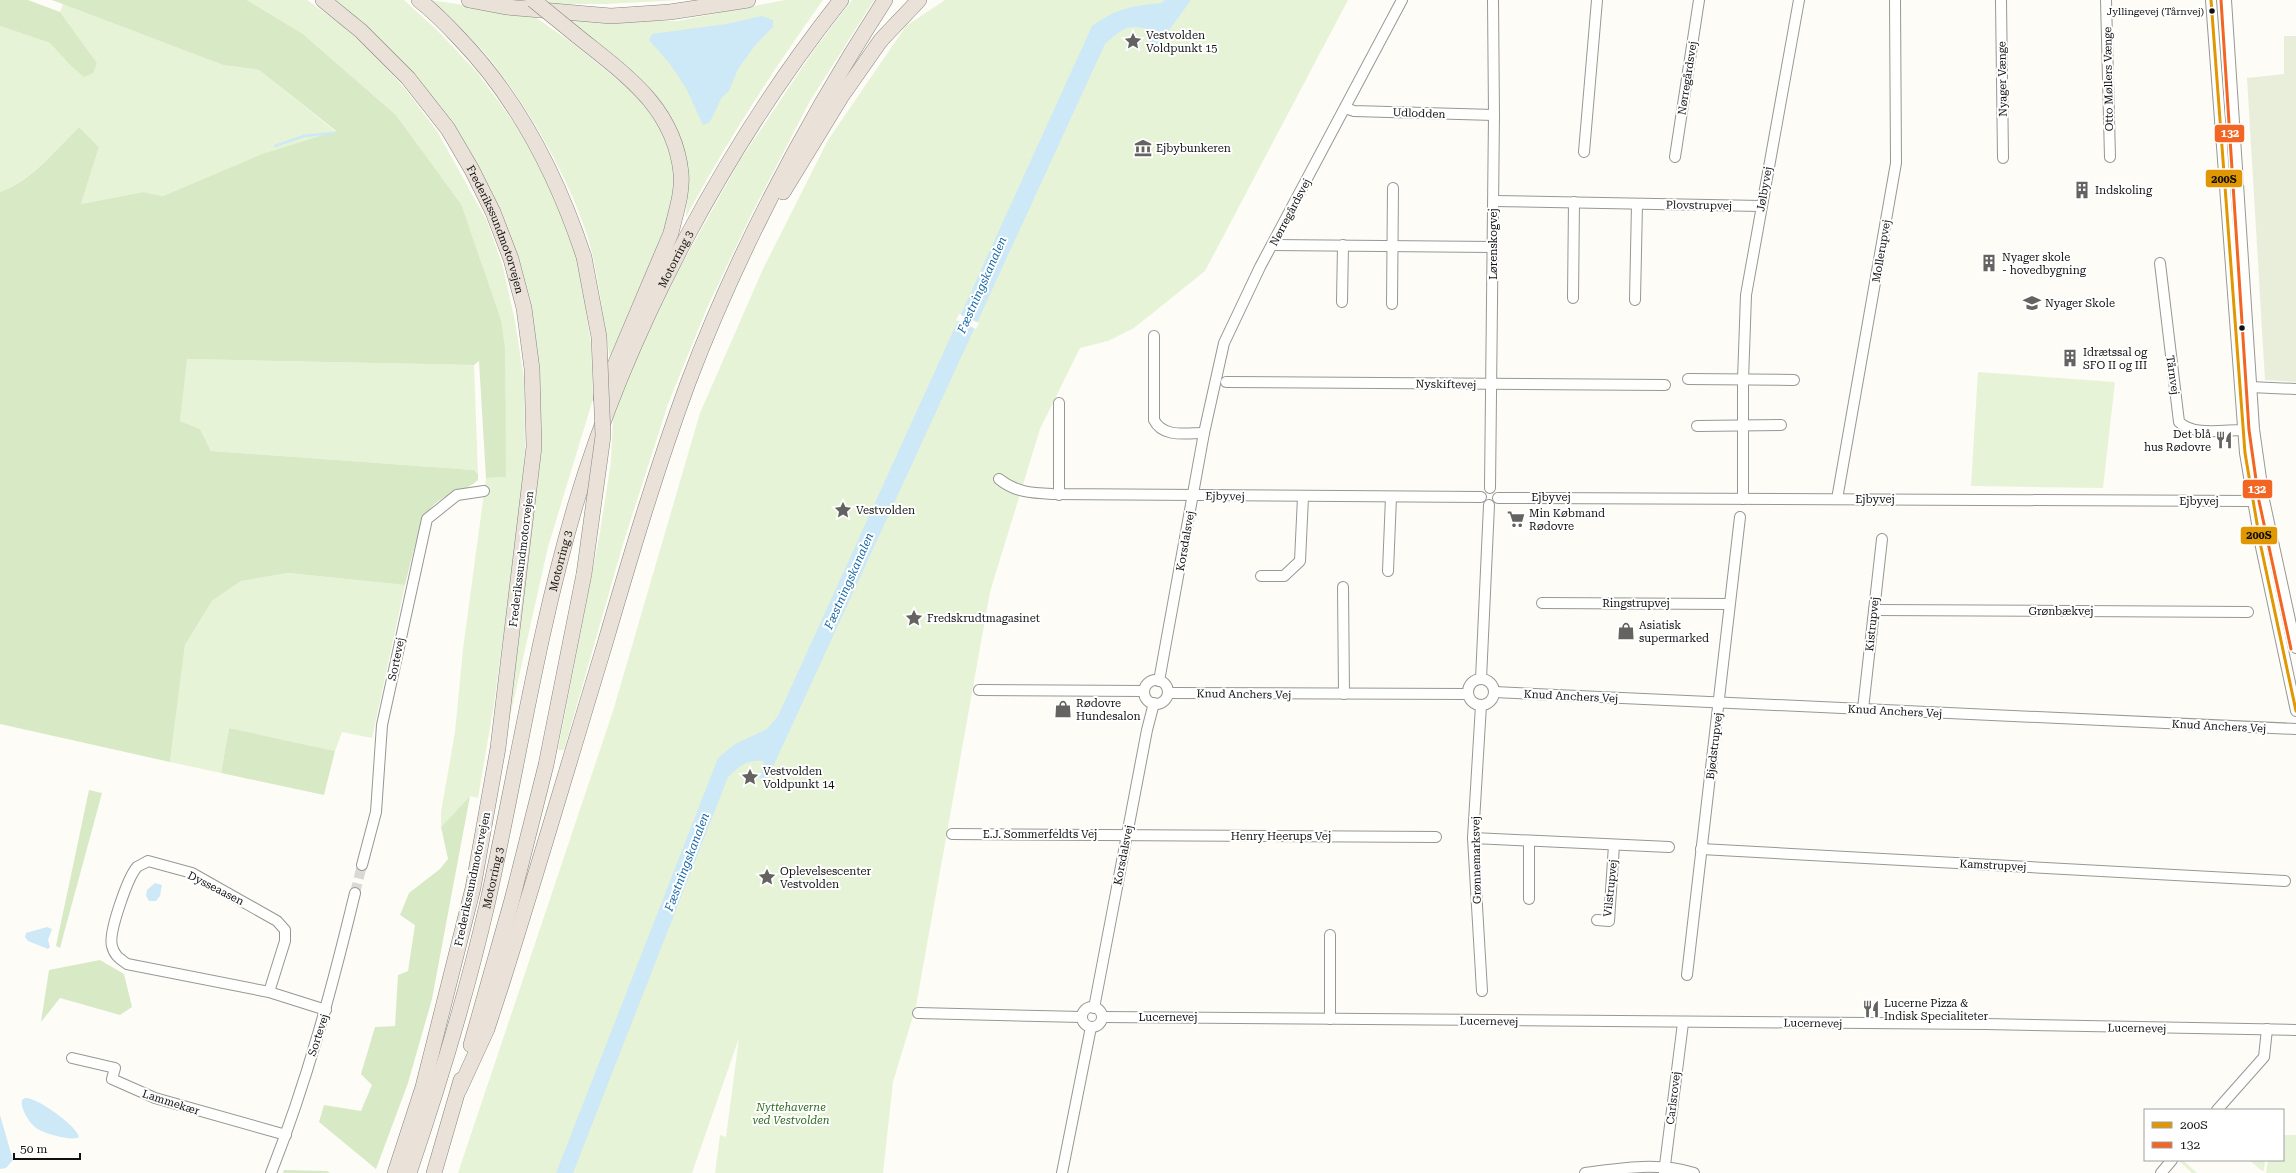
<svg xmlns="http://www.w3.org/2000/svg" width="2296" height="1173" font-family="'Roboto Serif',serif">
	<style>
		.green { fill: #e7f3d7 }
		.forest { fill: #d8eac5 }
		.cemetery { fill: #e9eedb }
		.water { fill: #cde8f7 }
		.pier { fill: #fdfcf7 }
		.lines { fill: none; stroke-linecap: round; stroke-linejoin: round }
		.stream { stroke: #cde8f7; stroke-width: 2.5 }
		.minor-tunnel { stroke: #dad9d4; stroke-width: 10; stroke-dasharray: 10 5; stroke-linecap: butt }
		.minor-casing { stroke: #979795; stroke-width: 12 }
		.highway-casing { stroke: #858482; stroke-width: 16 }
		.minor { stroke: #fffffe; stroke-width: 10 }
		.highway { stroke: #eae1d8; stroke-width: 15 }
		.highway-bridge-casing { stroke: #858482; stroke-width: 16; stroke-linecap: butt }
		.highway-bridge { stroke: #eae1d8; stroke-width: 15 }
		.bus-1-casing { stroke: #fff; stroke-width: 6 }
		.bus-2-casing { stroke: #fff; stroke-width: 6 }
		.bus-1 { stroke: #e09702; stroke-width: 3 }
		.bus-2 { stroke: #f26522; stroke-width: 3 }
		.bus-dot { fill: #111; stroke: #fff; stroke-width: 1.5 }
		.labels { text-anchor: middle; stroke-width: 4; stroke-linejoin: round; paint-order: stroke }
		.bus-label { font-size: 10px; fill: #111; stroke: #fff; text-anchor: end }
		.poi-label { font-size: 11px; fill: #111; stroke: #fff; text-anchor: start }
		.street-label { font-size: 11px; fill: #111; stroke: #fff }
		.park-label { font-size: 11px; font-style: italic; fill: #2f6b1f; stroke: #fff }
		.water-label { font-size: 12px; font-style: italic; fill: #1768a6; stroke: #fff }
		.line-badge { stroke: #fff; stroke-width: 1.5 }
		.badge-label { font-size: 11px; text-anchor: middle; font-weight: bold; fill: #fff }
		.pale-badge-label { font-size: 11px; text-anchor: middle; font-weight: bold; fill: #111 }
	</style>
	<rect width="100%" height="100%" fill="#fdfcf7"/>
	<g class="green">
		<polygon points="247,0 307,0 340,24 373,53 406,90 437,131 487,221 503,267 515,321 524,379 525,450 519,519 494,704 478,798 470,796 441,827 441,812 455,732 463,649 486,478 505,477 461,204 396,115 303,34"/>
		<polygon points="331,0 404,0 436,29 476,71 521,132 548,178 578,258 591,345 593,399 548,547 507,730 540,448 516,253 501,212 451,122 408,68 362,21"/>
		<path d="M430 0 532 15 571 42 629 89 659 122 672 155 675 179 666 229 610 358C604 324 600 290 593 257 579 193 525 99 482 50 466 33 447 17 430 0Z"/>
		<polygon points="542,0 680,0 606,4 547,4"/>
		<path d="M785 0H823C773 70 727 141 686 217 686 204 688 190 688 177 685 104 618 62 568 20L677 21Z"/>
		<polygon points="852,0 874,0 810,101 752,213 707,308 668,404 623,544 564,750 558,750 600,532 611,462 613,417 639,352 676,275 739,162 814,50"/>
		<polygon points="945,0 1348,0 1205,271 1134,328 1108,341 1080,348 1040,429 990,592 916,1006 893,1082 883,1173 715,1173 720,1135 726,1137 739,1038 692,1173 458,1173 613,711 700,413 763,269 828,140 906,26"/>
		<path d="M63 4 223 65 259 70 336 132 262 154 163 196 143 192 81 204 99 147 79 127C57 149 29 182 0 192V26L50 43 70 65 97 63 60 12Z"/>
		<polygon points="186,359 474,365 478,474 474,470 211,451 200,429 180,421"/>
		<polygon points="1978,372 2115,382 2103,488 1971,486"/>
		<polygon points="288,573 405,585 372,738 342,732 335,751 229,728 221,773 170,762 185,645 212,601 241,581"/>
		<polygon points="2283,1135 2296,1135 2296,1173 2266,1173 2268,1160 2283,1160"/>
		<polygon points="2178,1160 2183,1160 2197,1173 2192,1173"/>
		<polygon points="2249,1160 2265,1160 2264,1170 2262,1171"/>
	</g>
	<g class="forest">
		<polygon points="0,0 28,0 60,12 97,63 93,73 84,77 70,65 50,43 0,26"/>
		<path d="M52 0H247L303 34 396 115 461 204 501 320 505 348 506 477 486 478 479 361 474 365 187 359 180 421 200 429 211 451 474 470 478 474V480C466 491 449 492 437 502 419 515 411 564 405 585L288 573 241 581 212 601 185 645 170 762 0 724V192C30 182 57 149 79 127L99 147 81 204 143 192 163 196 262 154 336 131 259 70 223 65Z"/>
		<polygon points="229,728 335,751 324,795 221,773"/>
		<polygon points="89,790 102,793 60,948 56,946"/>
		<polygon points="470,796 432,999 408,1083 376,1169 319,1122 324,1105 361,1111 372,1085 361,1074 375,1027 395,1026 398,975 408,971 415,925 400,915 409,893 440,869 448,859 441,827"/>
		<polygon points="100,960 124,974 132,1007 120,1015 60,998 41,1022 49,970"/>
		<polygon points="284,1170 327,1171 330,1173 283,1173"/>
	</g>
	<polygon class="cemetery" points="2284,36 2296,36 2296,382 2265,380 2247,78 2284,74"/>
	<g class="water">
		<path d="M1165 0H1191L1154 51 1147 47 1156 32C1131 22 1123 27 1105 44L766 782 759 777 764 761C748 759 739 766 728 777L573 1173H556L718 758 735 744 767 729 778 716 1092 26C1117 8 1132 6 1162 3Z"/>
		<polygon points="762,16 773,20 773,27 757,43 738,69 729,91 722,97 710,122 703,125 686,88 670,64 649,40 652,34 726,24"/>
		<polygon points="155,883 162,885 160,896 156,901 149,901 146,896 147,890"/>
		<polygon points="47,927 52,929 48,940 50,947 48,949 28,941 25,937 26,933"/>
		<path d="M25 1098C37 1097 77 1126 79 1137 74 1142 40 1133 35 1127 29 1122 20 1108 22 1100Z"/>
		<polygon points="0,1115 13,1160 6,1168 0,1169"/>
	</g>
	<polygon class="pier" points="959,314 979,323 976,329 956,320"/>
	<g class="lines">
		<polyline class="stream" points="275,146 304,136 333,133"/>
		<polyline class="minor-tunnel" points="355,893 362,865"/>
		<g class="minor-casing">
			<g id="minor">
				<polyline points="2001,0 2003,158"/>
				<polyline points="2106,0 2110,157"/>
				<polyline points="2211,0 2245,453 2261,547 2296,711"/>
				<polyline points="2226,0 2254,429 2264,500 2296,648"/>
				<polyline points="1345,108 1354,111 1494,115"/>
				<polyline points="1584,152 1597,0"/>
				<polyline points="1675,157 1699,0"/>
				<polyline points="1494,201 1761,206"/>
				<polyline points="1272,245 1493,247"/>
				<path d="M2160 263 2179 422C2193 436 2223 430 2243 430"/>
				<polyline points="1573,298 1574,202"/>
				<polyline points="1635,300 1637,204"/>
				<polyline points="1342,302 1343,245"/>
				<polyline points="1392,304 1393,188"/>
				<path d="M1154 336V420C1163 438 1186 433 1204 433"/>
				<polyline points="1688,379 1794,380"/>
				<polyline points="1226,382 1665,385"/>
				<polyline points="2250,387 2296,389"/>
				<polyline points="1059,403 1059,495"/>
				<polyline points="1697,426 1781,425"/>
				<path d="M999 479C1015 492 1031 493 1052 494L1481 497"/>
				<polyline points="1490,488 1494,115 1493,0"/>
				<polyline points="1498,498 2252,501"/>
				<polyline points="1743,499 1743,380 1746,295 1799,0"/>
				<polyline points="1837,499 1896,163 1895,0"/>
				<polyline points="1388,571 1391,497"/>
				<polyline points="1261,576 1284,576 1300,561 1303,497"/>
				<polyline points="1343,587 1344,694"/>
				<polyline points="1542,603 1729,604"/>
				<polyline points="1874,610 2248,612"/>
				<polyline points="1481,679 1489,505"/>
				<circle cx="1481" cy="692" r="13"/>
				<circle cx="1156" cy="692" r="12"/>
				<polyline points="1159,681 1204,433 1224,343 1260,267 1402,0"/>
				<polyline points="979,690 1144,691"/>
				<polyline points="1494,692 2296,729"/>
				<polyline points="1168,693 1468,694"/>
				<polyline points="1481,705 1473,838 1482,991"/>
				<polyline points="1863,709 1882,539"/>
				<polyline points="952,834 1436,837"/>
				<polyline points="1473,838 1669,847"/>
				<polyline points="1529,841 1529,899"/>
				<polyline points="1701,849 2285,881"/>
				<polyline points="362,865 376,812 382,725 427,519 457,495 484,491"/>
				<polyline points="1597,920 1609,921 1614,845"/>
				<polyline points="1330,935 1330,1019"/>
				<polyline points="1687,975 1740,517"/>
				<path d="M269 992 285 941V930L277 921 192 873 148 861C145 863 140 865 137 867 128 877 108 933 112 946 114 955 119 958 127 964L269 992 326 1010"/>
				<circle cx="1092" cy="1017" r="10"/>
				<polyline points="1094,1008 1147,730 1154,703"/>
				<polyline points="918,1013 1082,1017"/>
				<polyline points="1102,1017 1985,1024 2296,1030"/>
				<polyline points="72,1058 115,1068 112,1079 155,1098 286,1135"/>
				<polyline points="2217,1110 2264,1057 2267,1029"/>
				<path d="M271 1173C307 1082 332 988 355 893"/>
				<polyline points="1062,1173 1091,1027"/>
				<path d="M1585 1173C1621 1168 1659 1162 1694 1173"/>
				<polyline points="1664,1173 1683,1023"/>
				<polyline points="2161,1173 2172,1160"/>
			</g>
		</g>
		<g class="highway-casing">
			<g id="highway">
				<path id="s1" d="M323 0 361 31 408 78 448 129 472 170 493 212 511 259 524 308 532 369 534 447 498 748 473 888 423 1087 395 1173"/>
				<path d="M419 0C433 11 446 24 459 38 519 100 557 175 584 257"/>
				<polyline points="469,0 506,7 611,16 670,12 748,0"/>
				<path d="M576 35C624 74 674 106 681 173 683 193 675 215 671 233L601 398"/>
				<polyline points="783,192 841,97 881,40 919,0"/>
				<polyline points="471,1045 512,900 546,765 584,574"/>
				<path d="M459 1090 487 1029 502 983C537 872 570 759 604 647 630 558 656 470 688 383 739 248 807 121 885 0"/>
				<path id="s2" d="M409 1173C439 1085 466 996 487 905 517 771 537 635 576 503 629 326 727 144 841 0"/>
				<polyline points="434,1173 461,1080"/>
			</g>
		</g>
		<use href="#minor" class="minor"/>
		<use href="#highway" class="highway"/>
		<g class="highway-bridge-casing">
			<g id="highway-bridge">
				<polyline points="533,0 576,35"/>
				<polyline points="584,574 603,436 599,337 584,257"/>
			</g>
		</g>
		<use href="#highway-bridge" class="highway-bridge"/>
		<g class="bus-1-casing">
			<polyline id="bus-1" points="2211,0 2245,453 2261,547 2296,711"/>
		</g>
		<g class="bus-2-casing">
			<polyline id="bus-2" points="2221,0 2249,430 2259,501 2291,649"/>
		</g>
		<use href="#bus-1" class="bus-1"/>
		<use href="#bus-2" class="bus-2"/>
	</g>
	<defs>
		<g id="sight-bare" transform="scale(1.38)"><path d="M0-6L1.8-2.2L6-1.7L2.9 1.2L3.7 5.4L0 3.3L-3.7 5.4L-2.9 1.2L-6-1.7L-1.8-2.2Z" fill="#646362" stroke="#fff" stroke-width="2.5" paint-order="stroke"/></g>
		<g id="museum-bare" transform="scale(1.38)"><path d="M0-6L6-3V-2H-6V-3ZM-5-1h2V3h-2ZM-1-1h2V3h-2ZM3-1h2V3H3ZM-6 4H6V6H-6Z" fill="#646362" stroke="#fff" stroke-width="2.5" paint-order="stroke"/></g>
		<g id="building-bare" transform="scale(1.38)"><path d="M-4-6H4V6H1V3H-1V6H-4ZM-2.5-4.3h1.7v1.8h-1.7ZM.8-4.3h1.7v1.8H.8ZM-2.5-1h1.7V.8h-1.7ZM.8-1h1.7V.8H.8Z" fill="#646362" stroke="#fff" stroke-width="2.5" paint-order="stroke"/></g>
		<g id="school-bare" transform="scale(1.38)"><path d="M0-5L7-2L0 1L-7-2ZM-4 1L0 2.5L4 1V4Q0 6-4 4Z" fill="#646362" stroke="#fff" stroke-width="2.5" paint-order="stroke"/></g>
		<g id="restaurant-bare" transform="scale(1.38)"><path d="M-5-6h1v4h1v-4h1v4h1v-4h1v5L-1.5 .5V6h-2V.5L-5-1ZM5-6V6H3V1.5H1.5Q1.5-4 5-6Z" fill="#646362" stroke="#fff" stroke-width="2.5" paint-order="stroke"/></g>
		<g id="supermarket-bare" transform="scale(1.38)"><path d="M-6-5.5h2.5l.6 2H6L4.5 2H-2.5L-4.4-4H-6ZM-1.5 3.2a1.3 1.3 0 1 0 .1 0ZM3 3.2a1.3 1.3 0 1 0 .1 0Z" fill="#646362" stroke="#fff" stroke-width="2.5" paint-order="stroke"/></g>
		<g id="shop-bare" transform="scale(1.38)"><path d="M-5-2.5h2.3a2.7 3.5 0 0 1 5.4 0H5L5.5 6h-11ZM-1.5-2.5h3a1.5 2.3 0 0 0-3 0Z" fill="#646362" stroke="#fff" stroke-width="2.5" paint-order="stroke"/></g>
	</defs>
	<g fill-rule="evenodd">
		<use href="#sight-bare" x="1133" y="41"/>
		<use href="#museum-bare" x="1143" y="148"/>
		<use href="#building-bare" x="2082" y="190"/>
		<use href="#building-bare" x="1989" y="263"/>
		<use href="#school-bare" x="2032" y="303"/>
		<use href="#building-bare" x="2070" y="358"/>
		<use href="#restaurant-bare" x="2224" y="440"/>
		<use href="#sight-bare" x="843" y="510"/>
		<use href="#supermarket-bare" x="1516" y="519"/>
		<use href="#sight-bare" x="914" y="618"/>
		<use href="#shop-bare" x="1626" y="631"/>
		<use href="#shop-bare" x="1063" y="709"/>
		<use href="#sight-bare" x="750" y="777"/>
		<use href="#sight-bare" x="767" y="877"/>
		<use href="#restaurant-bare" x="1871" y="1009"/>
	</g>
	<g class="bus-dot">
		<circle cx="2212" cy="11" r="3.5"/>
		<circle cx="2242" cy="328" r="3.5"/>
	</g>
	<g class="labels">
		<g class="bus-label">
			<text x="2204" y="15">Jyllingevej (Tårnvej)</text>
		</g>
		<g class="poi-label">
			<text x="1146" y="39">Vestvolden<tspan x="1146" dy="13">Voldpunkt 15</tspan></text>
			<text x="1156" y="152">Ejbybunkeren</text>
			<text x="2095" y="194">Indskoling</text>
			<text x="2002" y="261">Nyager skole<tspan x="2002" dy="13">- hovedbygning</tspan></text>
			<text x="2045" y="307">Nyager Skole</text>
			<text x="2083" y="356">Idrætssal og<tspan x="2083" dy="13">SFO II og III</tspan></text>
			<text x="2211" y="438" text-anchor="end">Det blå<tspan x="2211" dy="13">hus Rødovre</tspan></text>
			<text x="856" y="514">Vestvolden</text>
			<text x="1529" y="517">Min Købmand<tspan x="1529" dy="13">Rødovre</tspan></text>
			<text x="927" y="622">Fredskrudtmagasinet</text>
			<text x="1639" y="629">Asiatisk<tspan x="1639" dy="13">supermarked</tspan></text>
			<text x="1076" y="707">Rødovre<tspan x="1076" dy="13">Hundesalon</tspan></text>
			<text x="763" y="775">Vestvolden<tspan x="763" dy="13">Voldpunkt 14</tspan></text>
			<text x="780" y="875">Oplevelsescenter<tspan x="780" dy="13">Vestvolden</tspan></text>
			<text x="1884" y="1007">Lucerne Pizza &amp;<tspan x="1884" dy="13">Indisk Specialiteter</tspan></text>
		</g>
		<g class="street-label">
			<text transform="translate(1687 78) rotate(-81)" y="4">Nørregårdsvej</text>
			<text transform="translate(2002 79) rotate(-91)" y="4">Nyager Vænge</text>
			<text transform="translate(2108 79) rotate(-91)" y="4">Otto Møllers Vænge</text>
			<text transform="translate(1419 113) rotate(2)" y="4">Udlodden</text>
			<text transform="translate(1764 189) rotate(-80)" y="4">Jølbyvej</text>
			<text transform="translate(1699 205) rotate(1)" y="4">Plovstrupvej</text>
			<text transform="translate(1290 212) rotate(-62)" y="4">Nørregårdsvej</text>
			<text dy="4" stroke="none"><textPath href="#s1" startOffset="292">Frederikssundmotorvejen</textPath></text>
			<text transform="translate(1493 244) rotate(-90)" y="4">Lørenskogvej</text>
			<text transform="translate(1881 251) rotate(-80)" y="4">Mollerupvej</text>
			<text dy="4" stroke="none"><textPath href="#s2" startOffset="955">Motorring 3</textPath></text>
			<text transform="translate(2173 375) rotate(82)" y="4">Tårnvej</text>
			<text transform="translate(1446 384) rotate(1)" y="4">Nyskiftevej</text>
			<text transform="translate(1225 496) rotate(1)" y="4">Ejbyvej</text>
			<text x="1551" y="501">Ejbyvej</text>
			<text x="1875" y="503">Ejbyvej</text>
			<text x="2199" y="505">Ejbyvej</text>
			<text transform="translate(1185 541) rotate(-80)" y="4">Korsdalsvej</text>
			<text transform="translate(521 559) rotate(-83)" y="4">Frederikssundmotorvejen</text>
			<text dy="4" stroke="none"><textPath href="#s2" startOffset="631">Motorring 3</textPath></text>
			<text x="1636" y="607">Ringstrupvej</text>
			<text x="2061" y="615">Grønbækvej</text>
			<text transform="translate(1872 624) rotate(-84)" y="4">Kistrupvej</text>
			<text transform="translate(396 659) rotate(-78)" y="4">Sortevej</text>
			<text transform="translate(1244 694) rotate(1)" y="4">Knud Anchers Vej</text>
			<text transform="translate(1571 696) rotate(3)" y="4">Knud Anchers Vej</text>
			<text transform="translate(1895 711) rotate(3)" y="4">Knud Anchers Vej</text>
			<text transform="translate(2219 726) rotate(3)" y="4">Knud Anchers Vej</text>
			<text transform="translate(1714 746) rotate(-83)" y="4">Bjødstrupvej</text>
			<text x="1040" y="838">E.J. Sommerfeldts Vej</text>
			<text x="1281" y="840">Henry Heerups Vej</text>
			<text transform="translate(1123 855) rotate(-79)" y="4">Korsdalsvej</text>
			<text transform="translate(1476 860) rotate(-91)" y="4">Grønnemarksvej</text>
			<text transform="translate(1993 865) rotate(3)" y="4">Kamstrupvej</text>
			<text dy="4" stroke="none"><textPath href="#s2" startOffset="307">Motorring 3</textPath></text>
			<text transform="translate(472 879) rotate(-78)" y="4">Frederikssundmotorvejen</text>
			<text transform="translate(216 888) rotate(27)" y="4">Dysseaasen</text>
			<text transform="translate(1610 888) rotate(-84)" y="4">Vilstrupvej</text>
			<text x="1168" y="1021">Lucernevej</text>
			<text transform="translate(1489 1021) rotate(1)" y="4">Lucernevej</text>
			<text transform="translate(1813 1023) rotate(1)" y="4">Lucernevej</text>
			<text transform="translate(2137 1028) rotate(1)" y="4">Lucernevej</text>
			<text transform="translate(318 1035) rotate(-72)" y="4">Sortevej</text>
			<text transform="translate(1673 1098) rotate(-83)" y="4">Carlsrovej</text>
			<text transform="translate(171 1102) rotate(18)" y="4">Lammekær</text>
		</g>
		<g class="park-label">
			<text x="791" y="1111">Nyttehaverne<tspan x="791" dy="13">ved Vestvolden</tspan></text>
		</g>
		<g class="water-label">
			<text transform="translate(982 285) rotate(-66)" y="4">Fæstningskanalen</text>
			<text transform="translate(849 581) rotate(-66)" y="4">Fæstningskanalen</text>
			<text transform="translate(687 862) rotate(-69)" y="4">Fæstningskanalen</text>
		</g>
	</g>
	<g class="line-badge">
		<rect x="2214" y="124" width="31" height="19" rx="4" fill="#f26522"/>
		<rect x="2205" y="169" width="38" height="19" rx="4" fill="#e09702"/>
		<rect x="2242" y="479" width="31" height="20" rx="4" fill="#f26522"/>
		<rect x="2240" y="526" width="38" height="19" rx="4" fill="#e09702"/>
	</g>
	<g class="badge-label">
		<text x="2230" y="137">132</text>
		<text x="2257" y="493">132</text>
	</g>
	<g class="pale-badge-label">
		<text x="2224" y="183">200S</text>
		<text x="2259" y="539">200S</text>
	</g>
	<rect x="2144" y="1109" width="140" height="52" fill="#ffffff" stroke="#a0a0a0"/>
	<rect x="2152" y="1122" width="20" height="6" fill="#e09702" stroke="#a0a0a0"/>
	<text x="2180" y="1129" font-size="12" fill="#111111">200S</text>
	<rect x="2152" y="1142" width="20" height="6" fill="#f26522" stroke="#a0a0a0"/>
	<text x="2180" y="1149" font-size="12" fill="#111111">132</text>
	<path d="M14 1153v6h66v-6" fill="none" stroke="#111111" stroke-width="2"/>
	<text x="20" y="1153" font-size="12" fill="#111111" stroke="#ffffff" stroke-width="3" paint-order="stroke">50 m</text>
</svg>
